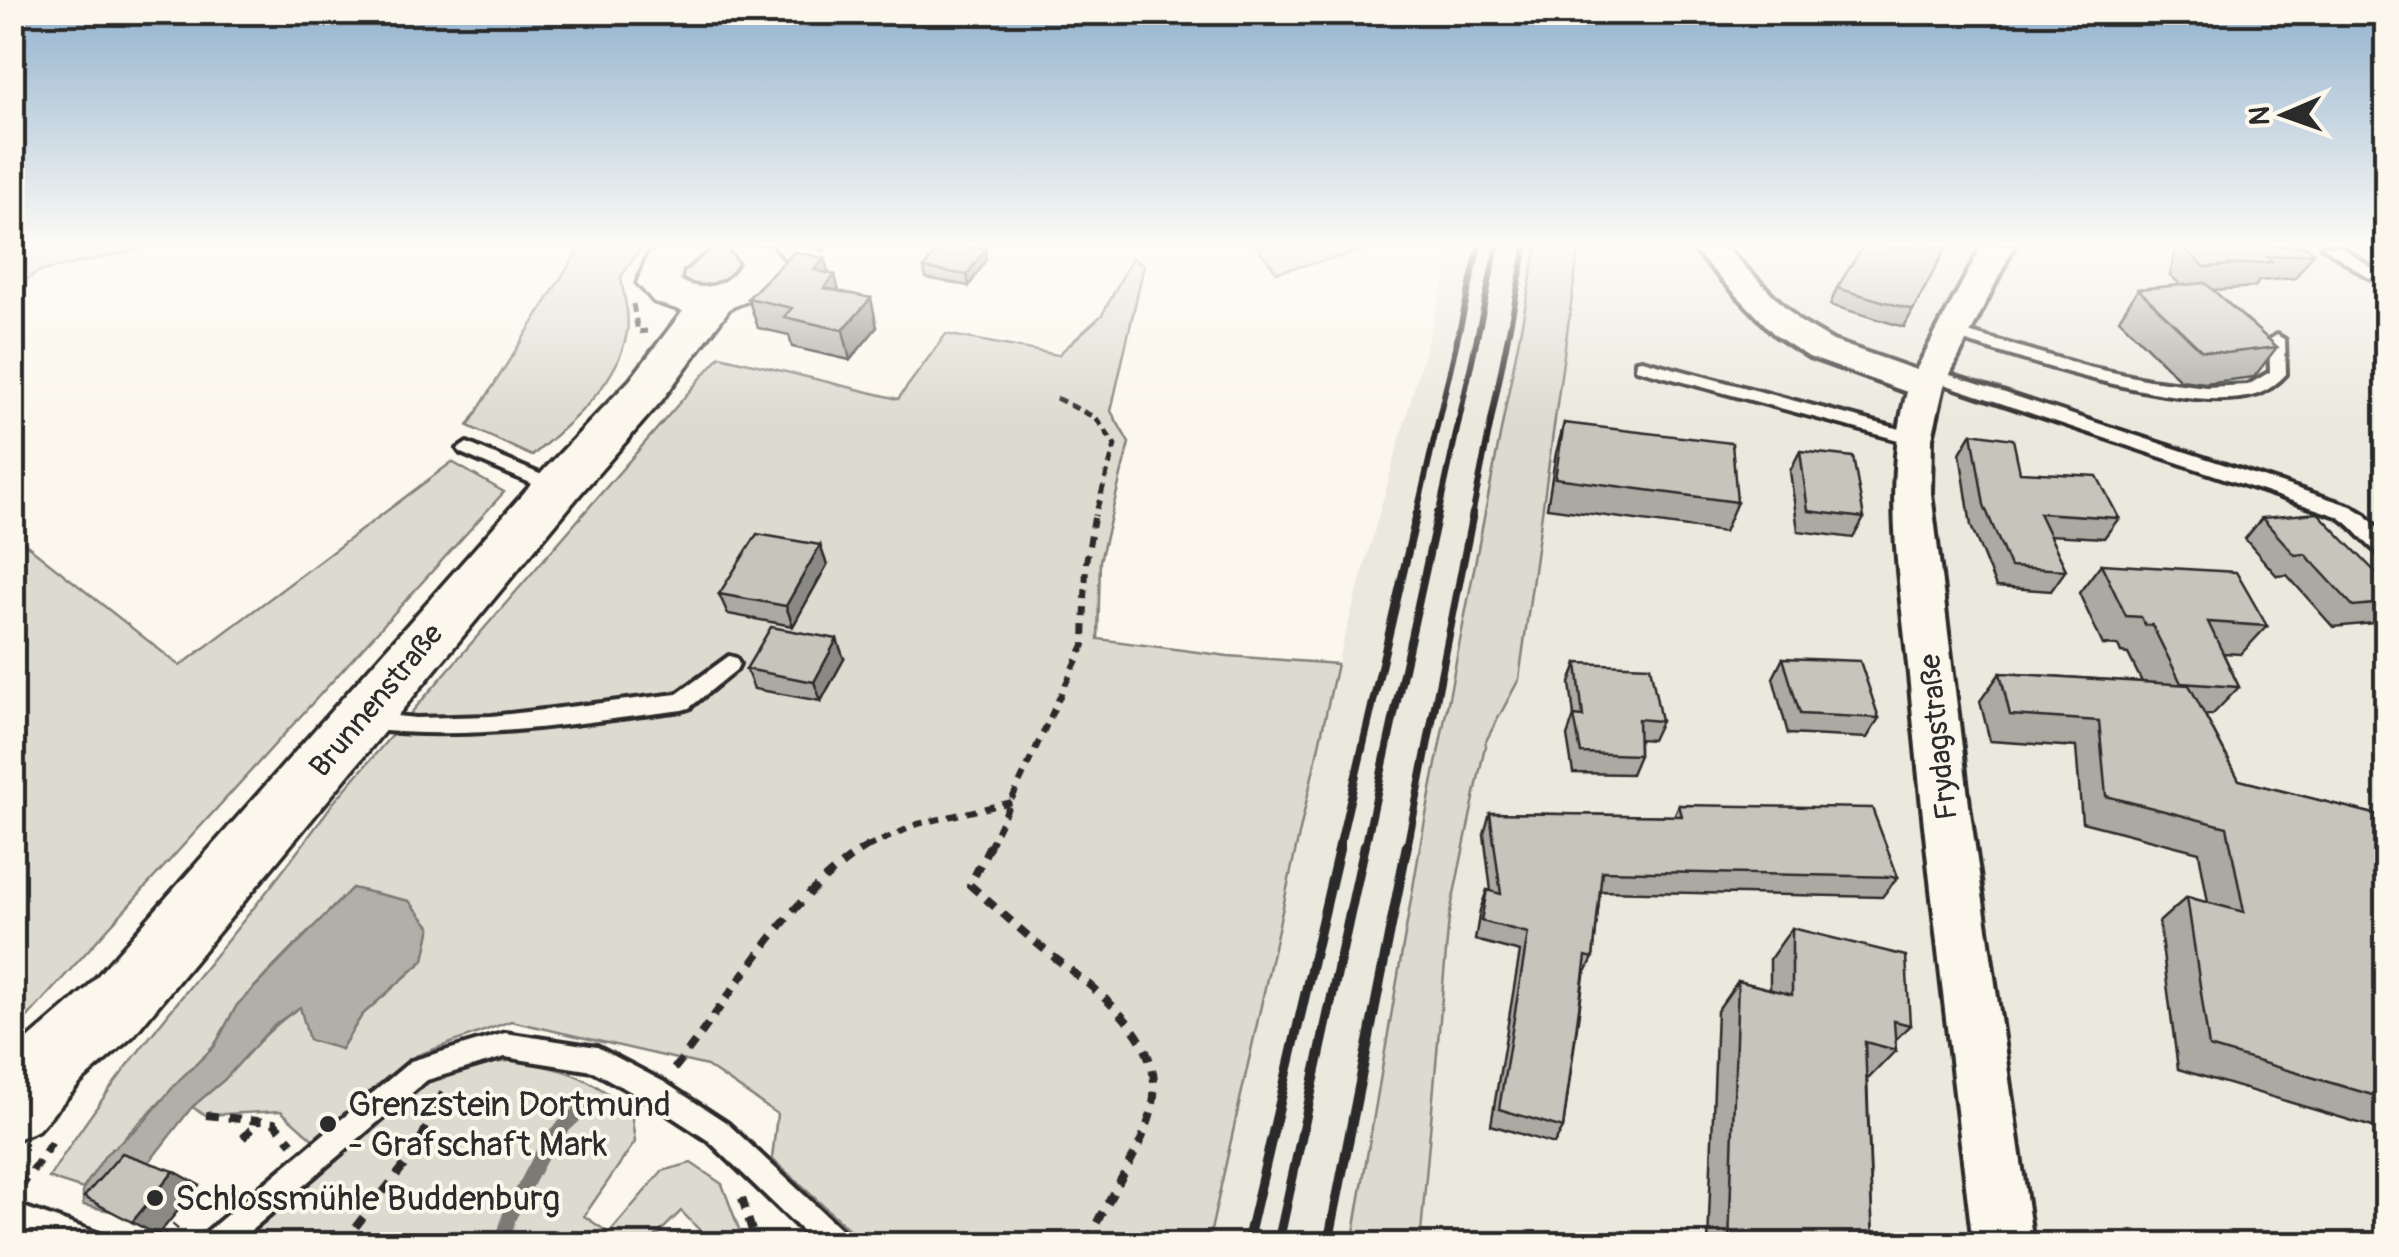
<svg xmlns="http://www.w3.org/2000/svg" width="2399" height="1257" font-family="Pangolin,sans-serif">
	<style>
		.built { fill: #ebe8de }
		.green { fill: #dddad0; stroke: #84827e; stroke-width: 2.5 }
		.water { fill: #b1afa7; stroke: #7b7a75; stroke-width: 2.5 }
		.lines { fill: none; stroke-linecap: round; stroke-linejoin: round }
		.stream { stroke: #7b7a75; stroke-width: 14 }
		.lane-casing { stroke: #2b2b2b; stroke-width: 8 }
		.street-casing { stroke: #2b2b2b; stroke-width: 8 }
		.secondary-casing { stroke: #2b2b2b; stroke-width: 7 }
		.path-far2 { stroke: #2b2b2b; stroke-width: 5; stroke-dasharray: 9 6; stroke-linecap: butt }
		.path-far1 { stroke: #2b2b2b; stroke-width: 6; stroke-dasharray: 10 8; stroke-linecap: butt }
		.path { stroke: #2b2b2b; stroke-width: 8; stroke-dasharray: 12 10; stroke-linecap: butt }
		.lane { fill: #fbf7ec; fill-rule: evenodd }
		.street { fill: #fbf7ec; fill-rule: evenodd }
		.secondary { fill: #fbf7ec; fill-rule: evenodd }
		.rail-far2 { stroke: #2b2b2b; stroke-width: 6 }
		.rail-far1 { stroke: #2b2b2b; stroke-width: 8 }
		.rail { stroke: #2b2b2b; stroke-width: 10 }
		.wall { fill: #aba9a2; stroke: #2b2b2b; stroke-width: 2.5 }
		.shaded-wall { fill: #8b8984; stroke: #2b2b2b; stroke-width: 2.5 }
		.building { fill: #c7c4bc; stroke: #2b2b2b; stroke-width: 2.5 }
		.poi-dot { fill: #2b2b2b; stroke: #fbf7ec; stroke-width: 4 }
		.labels { text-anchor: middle; stroke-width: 8; stroke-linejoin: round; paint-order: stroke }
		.street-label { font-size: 30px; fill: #2b2b2b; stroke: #fbf7ec }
		.near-poi-label { font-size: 35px; fill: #2b2b2b; stroke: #fbf7ec; text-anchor: start }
	</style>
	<rect width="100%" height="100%" fill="#fbf7ec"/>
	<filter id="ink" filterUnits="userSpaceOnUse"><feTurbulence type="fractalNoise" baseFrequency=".01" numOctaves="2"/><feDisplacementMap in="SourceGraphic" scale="20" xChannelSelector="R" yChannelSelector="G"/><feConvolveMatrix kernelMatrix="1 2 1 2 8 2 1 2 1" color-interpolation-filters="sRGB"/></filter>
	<g filter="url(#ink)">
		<g class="built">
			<polygon points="1454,246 1537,246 1421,841 1352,1244 1208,1244 1337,664"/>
			<polygon points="1579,246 2386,246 2386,1244 1420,1244 1449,918 1486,741 1519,679"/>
		</g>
		<g class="green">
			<polygon points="13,246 155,246 38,272 13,289"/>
			<path d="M581 246H642L621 277C623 294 630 315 627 332 618 385 570 423 532 456L468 426Z"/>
			<polygon points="1256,246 1359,246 1363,251 1277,272"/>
			<polygon points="1537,246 1579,246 1519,679 1486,741 1449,918 1420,1244 1352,1244 1421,841"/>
			<polygon points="716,249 738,253 748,264 723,289 678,287 675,267 704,251"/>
			<path d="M1132 258 1144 265 1111 411 1129 443 1100 561 1098 639 1228 656 1337 664 1208 1244H865L772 1159 777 1114 707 1066 511 1021 415 1056 317 1143 281 1111 206 1115 192 1107C230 1075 260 1034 301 1006L341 1049 362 1015 424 960 352 888C315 926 275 963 240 1003 228 1016 223 1035 212 1048 170 1097 118 1136 83 1189L49 1178C132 1045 243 931 333 803L720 356 898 399 946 334 1058 355 1102 315Z"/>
			<polygon points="452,462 504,492 13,1033 13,534 180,666"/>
			<path d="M515 1060C569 1071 589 1075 631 1112L635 1142 584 1216 609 1233 662 1171 691 1163 722 1184 742 1237V1244H713L681 1211 648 1244H230L424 1083 474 1066Z"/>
		</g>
		<polygon class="water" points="352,888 409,901 431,927 424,960 362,1015 341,1049 309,1040 300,1007 274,1025 224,1080 192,1107 111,1211 83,1205 83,1189 106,1154 142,1124 179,1080 214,1047 237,1005"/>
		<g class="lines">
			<polyline class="stream" points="502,1244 509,1217 550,1139 590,1102"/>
			<g class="lane-casing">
				<g id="lane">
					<polygon points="2322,246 2340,246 2379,273 2371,278 2366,276"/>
					<path d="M1954 328 2088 367 2149 380 2206 387 2248 385 2270 372 2269 340 2277 335 2285 340 2286 374C2279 382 2266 392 2255 395 2186 415 2019 358 1948 336V330Z"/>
					<polygon points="1642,360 1919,434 1922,438 1913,444 1636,369 1636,361"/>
					<path d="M1932 369 2351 506 2366 515 2386 538V557C2368 550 2356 527 2337 516L1926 378V370Z"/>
					<polygon points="467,443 563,484 566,488 557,494 551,492 461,453 458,449"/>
					<path d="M729 656 736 658 739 664 736 670 689 708 682 710C577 723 472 742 366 729L358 727 355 721 358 715 366 713 416 718 492 716 677 694Z"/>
					<polygon points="505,1033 597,1047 664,1082 727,1123 846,1234 850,1244 816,1244 709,1141 646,1100 593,1071 505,1057 427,1080 235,1244 200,1244 204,1234 411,1061"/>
					<polygon points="12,1203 100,1234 104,1244 51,1244 12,1231"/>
				</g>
			</g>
			<g class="street-casing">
				<path id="street" d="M1690 246H1724L1799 321 1833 341 1916 370 1982 246H2014L1944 386 1932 438 1931 493 1969 805 2033 1244H1973C1951 1058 1927 872 1910 685 1901 588 1881 488 1907 392L1809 357 1775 335Z"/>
			</g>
			<g class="secondary-casing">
				<path id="secondary" d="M662 246H711L682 270 680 280C701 294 729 286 741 263L728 246H771L783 262 760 296 730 308 662 400 581 493 133 1036 83 1080 38 1130 12 1141V1053L85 990 545 469 630 380 683 311 654 302 637 283 648 255Z"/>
			</g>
			<g class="path-far2">
				<polyline points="808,261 827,246"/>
				<polyline points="633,304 638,332 647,331"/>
				<polyline points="1056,398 1096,418 1115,445 1095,516"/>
			</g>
			<g class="path-far1">
				<polyline points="865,848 918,824 1012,802"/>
				<polyline points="989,848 1084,645 1086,562 1095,513"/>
			</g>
			<g class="path">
				<path d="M990 845 970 885C993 905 1016 926 1040 946 1090 987 1172 1036 1151 1113 1138 1159 1105 1200 1087 1244"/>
				<path d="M674 1069C734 995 786 895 870 845"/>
				<polyline points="206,1115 274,1123 292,1143"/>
				<polyline points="243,1138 259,1121"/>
				<polyline points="20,1189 52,1142"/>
				<polyline points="742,1198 756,1244"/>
				<polyline points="160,1244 176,1226"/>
				<polyline points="342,1244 414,1153 443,1093"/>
			</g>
			<use href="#lane" class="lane"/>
			<use href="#street" class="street"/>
			<use href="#secondary" class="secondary"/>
			<g class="rail-far2">
				<polyline points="1416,516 1479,246"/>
				<polyline points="1438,516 1497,246"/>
				<polyline points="1472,516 1526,246"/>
			</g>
			<g class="rail-far1">
				<polyline points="1339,848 1417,513"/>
				<polyline points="1365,848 1438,513"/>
				<polyline points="1407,848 1473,513"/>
			</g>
			<g class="rail">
				<polyline points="1247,1244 1340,845"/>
				<polyline points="1278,1244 1365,845"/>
				<polyline points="1328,1244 1407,845"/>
			</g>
		</g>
		<g class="wall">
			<polygon points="1947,246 1904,327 1830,305 1837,288"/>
			<polygon points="2177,246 2306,246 2314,253 2295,278 2259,281 2255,287 2213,290 2277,347 2254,377 2205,383 2180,380 2119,319 2138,289 2181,285 2170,275"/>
			<polygon points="2375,246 2386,246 2386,258"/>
			<polygon points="985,249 986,259 969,286 926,278 924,268"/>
			<polygon points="829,273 839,291 877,327 850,360 792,347 789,335 758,328 748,298"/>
			<polygon points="1564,423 1737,502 1724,532 1547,508 1556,453"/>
			<polygon points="1972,433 2020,472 2119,518 2104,538 2049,535 2066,570 2051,591 1996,587 1971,526 1960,453"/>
			<polygon points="1800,451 1864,518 1853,538 1798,531 1790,471"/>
			<polygon points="2262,518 2386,583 2386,619 2384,622 2333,627 2287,575 2277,576 2245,539"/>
			<polygon points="2101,564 2267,626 2241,654 2223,653 2239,687 2212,715 2205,715 2239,780 2386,817 2386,1131 2178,1069 2159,922 2187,897 2208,903 2199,852 2082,822 2076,747 1990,741 1980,701 2000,673 2142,682 2128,654 2121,653 2118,646 2103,645 2079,593"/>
			<polygon points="827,565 793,626 728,614 719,594"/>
			<polygon points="1783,658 1879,718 1867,738 1788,734 1773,678"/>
			<polygon points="844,659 821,701 754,689 746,669"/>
			<polygon points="1577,663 1661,721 1652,740 1639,739 1639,755 1631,774 1573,773 1567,736 1574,716 1570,683"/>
			<polygon points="1679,805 1898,877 1882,897 1600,891 1593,958 1584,976 1563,1128 1554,1144 1491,1125 1520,952 1475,940 1480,910 1487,890 1491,891 1484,834 1490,813 1674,816"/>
			<polygon points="1792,928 1910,1025 1895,1040 1896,1050 1869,1078 1867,1077 1873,1244 1708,1244 1717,1011 1738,981 1770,989 1770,959"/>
		</g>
		<g class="shaded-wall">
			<polygon points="985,249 986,259 969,286 967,275"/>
			<polygon points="825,258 830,280 835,275 842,304 825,295 814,270"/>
			<polygon points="871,298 877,327 850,360 843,330"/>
			<polygon points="820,545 827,565 793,626 786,606"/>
			<polygon points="837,639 844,659 821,701 814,682"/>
			<polygon points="174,1171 199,1185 158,1235 132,1222"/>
		</g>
		<g class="building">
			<polygon points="940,246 967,246 985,249 967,275 924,268"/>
			<polygon points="1863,246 1895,247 1947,246 1913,310 1837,288"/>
			<polygon points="2187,246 2306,246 2314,253 2267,257 2272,262 2205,267 2186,250"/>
			<polygon points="794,252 825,258 814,270 835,275 824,288 871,298 843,330 784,317 792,308 748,298"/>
			<polygon points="2205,283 2277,347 2226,353 2201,350 2138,289"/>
			<polygon points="1564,423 1732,443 1737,502 1555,478"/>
			<polygon points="1972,433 2013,439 2020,472 2097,476 2119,518 2039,513 2066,570 2010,567 1984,505"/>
			<polygon points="1800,451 1853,457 1864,518 1808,511"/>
			<polygon points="2318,513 2386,583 2386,603 2353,606 2305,554 2295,555 2262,518"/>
			<polygon points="757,534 820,545 786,606 719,594"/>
			<polygon points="2101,564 2236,572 2267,626 2208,622 2239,687 2181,683 2152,625 2145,625 2141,617 2126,616"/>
			<polygon points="771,627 837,639 814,682 746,669"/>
			<polygon points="1783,658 1860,661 1879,718 1800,714"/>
			<polygon points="1577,663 1650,666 1661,721 1638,719 1639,755 1581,753 1574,716 1583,717"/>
			<polygon points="2000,673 2189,685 2239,780 2386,817 2386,1099 2209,1047 2187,897 2244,912 2227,827 2106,796 2099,721 2010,715"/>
			<polygon points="1679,805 1872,808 1898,877 1602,871 1593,958 1586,956 1563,1128 1499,1109 1528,933 1481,921 1487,890 1501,894 1490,813 1682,816"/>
			<polygon points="1792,928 1906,956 1910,1025 1894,1021 1896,1050 1865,1042 1873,1244 1729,1244 1738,981 1792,995"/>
			<polygon points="122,1153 174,1171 132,1222 84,1197"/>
		</g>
	</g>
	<linearGradient id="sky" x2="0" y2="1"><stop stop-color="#92b2ce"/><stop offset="0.58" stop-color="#fdfbf6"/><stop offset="1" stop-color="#fdfbf6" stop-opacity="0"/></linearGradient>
	<rect width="2399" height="422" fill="url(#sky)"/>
	<g class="poi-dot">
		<circle cx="328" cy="1124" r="10"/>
		<circle cx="155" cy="1198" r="10"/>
	</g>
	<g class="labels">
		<g class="street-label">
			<text transform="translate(376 700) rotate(-50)" y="10">Brunnenstraße</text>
			<text transform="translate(1938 737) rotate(-96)" y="10">Frydagstraße</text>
		</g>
		<g class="near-poi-label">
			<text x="348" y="1116">Grenzstein Dortmund<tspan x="348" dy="40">- Grafschaft Mark</tspan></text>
			<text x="175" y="1210">Schlossmühle Buddenburg</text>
		</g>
	</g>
	<rect width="2399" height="1257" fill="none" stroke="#fbf7ec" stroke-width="50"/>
	<rect x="25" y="25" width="2349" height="1207" fill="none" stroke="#2b2b2b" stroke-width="4" filter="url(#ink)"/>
	<g transform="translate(2284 115) rotate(268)" stroke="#fbf7ec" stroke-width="8" paint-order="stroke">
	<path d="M0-8L18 38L0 25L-18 38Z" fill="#2b2b2b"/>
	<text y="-15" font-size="28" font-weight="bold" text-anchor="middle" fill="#2b2b2b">N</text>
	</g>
</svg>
